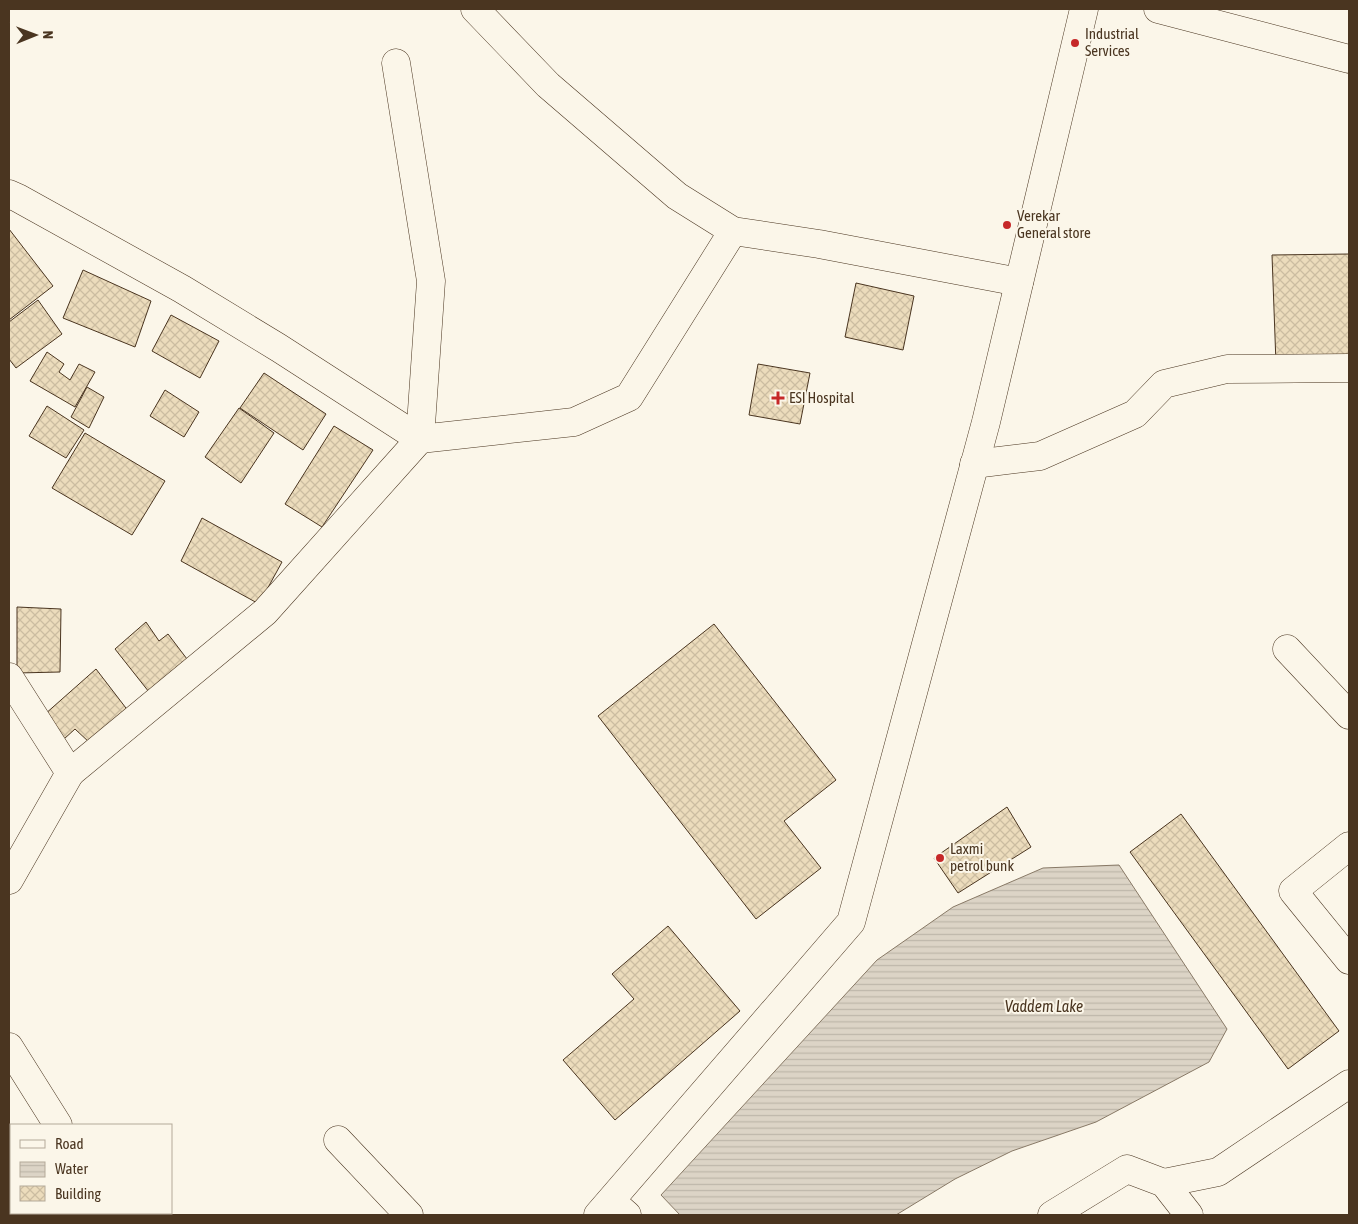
<svg xmlns="http://www.w3.org/2000/svg" width="1358" height="1224" font-family="'Asap Condensed',sans-serif">
	<style>
		.water { fill: url(#water-rules); stroke: #887966 }
		.building { fill: url(#building-cross-hatch); stroke: #4a3520 }
		.lines { fill: none; stroke-linecap: round; stroke-linejoin: round }
		.minor-casing { stroke: #4a3520; stroke-width: 29 }
		.major-casing { stroke: #4a3520; stroke-width: 29 }
		.minor { stroke: #fbf6e9; stroke-width: 28 }
		.major { stroke: #fbf6e9; stroke-width: 28 }
		.poi-dot { fill: #c62828; stroke: #fbf6e9; stroke-width: 2 }
		.labels { text-anchor: middle; stroke-width: 4; stroke-linejoin: round; paint-order: stroke }
		.poi-label { font-size: 15px; fill: #4a3520; stroke: #fbf6e9; text-anchor: start }
		.water-label { font-size: 16px; font-style: italic; fill: #4a3520; stroke: #fbf6e9 }
	</style>
	<defs>
		<pattern id="water-rules" width="6" height="5" patternUnits="userSpaceOnUse" patternTransform="scale(1.25)"><rect width="6" height="5" fill="#dcd4c6"/><path d="M0 2.5h6" fill="none" stroke="#beb7aa"/></pattern>
		<pattern id="building-cross-hatch" width="8" height="8" patternUnits="userSpaceOnUse" patternTransform="scale(1.25)"><rect width="8" height="8" fill="#ecdcbc"/><path d="M0 0l8 8M0 8l8-8" fill="none" stroke="#ccbda1"/></pattern>
	</defs>
	<rect width="100%" height="100%" fill="#fbf6e9"/>
	<polygon class="water" points="1119,865 1227,1029 1209,1062 1096,1122 1012,1151 955,1179 896,1215 680,1215 661,1195 877,960 953,907 1043,868"/>
	<g class="building">
		<polygon points="9,229 53,286 9,320"/>
		<polygon points="1349,254 1349,361 1276,364 1272,255"/>
		<polygon points="83,270 151,301 135,347 63,318"/>
		<polygon points="856,283 914,296 903,350 845,337"/>
		<polygon points="38,300 62,334 16,368 9,359 9,322"/>
		<polygon points="171,315 219,341 200,378 152,351"/>
		<polygon points="47,352 64,364 59,372 70,380 79,364 95,372 75,407 30,381"/>
		<polygon points="758,364 810,373 800,424 749,415"/>
		<polygon points="264,373 326,414 303,450 240,408"/>
		<polygon points="87,387 104,397 89,428 71,417"/>
		<polygon points="165,390 199,412 184,437 150,416"/>
		<polygon points="47,406 84,430 66,458 29,436"/>
		<polygon points="239,408 274,433 241,483 205,457"/>
		<polygon points="334,426 373,450 322,527 285,504"/>
		<polygon points="85,433 165,481 132,535 52,488"/>
		<polygon points="202,518 282,562 259,604 181,561"/>
		<polygon points="17,607 61,609 60,672 17,673"/>
		<polygon points="146,622 159,641 168,634 187,659 149,692 115,649"/>
		<polygon points="714,624 836,780 784,821 821,868 756,919 598,716"/>
		<polygon points="96,669 129,712 90,743 75,729 64,739 44,715"/>
		<polygon points="1007,807 1031,847 958,893 934,858"/>
		<polygon points="1181,814 1339,1031 1288,1069 1130,852"/>
		<polygon points="668,926 740,1011 615,1120 563,1060 634,999 612,974"/>
	</g>
	<g class="lines">
		<g class="minor-casing">
			<g id="minor">
				<polyline points="475,9 548,85 677,196 733,231 819,244 1019,282"/>
				<polyline points="1158,9 1349,59"/>
				<polyline points="9,194 18,198 182,289 279,348 420,439 574,422 629,397 733,231"/>
				<polyline points="974,464 1040,456 1135,414 1164,384 1227,369 1349,368"/>
				<polyline points="1287,649 1349,715"/>
				<polyline points="9,677 70,773 9,880"/>
				<polyline points="70,773 265,612 420,439 431,281 396,63"/>
				<polyline points="1349,846 1293,891 1349,960"/>
				<polyline points="9,1047 58,1125"/>
				<polyline points="338,1140 409,1215"/>
				<polyline points="1164,1183 1218,1172 1349,1084"/>
				<polyline points="611,1201 627,1215"/>
				<polyline points="1052,1215 1127,1169 1164,1183 1189,1215"/>
			</g>
		</g>
		<g class="major-casing">
			<polyline id="major" points="598,1215 851,922 986,422 1084,9"/>
		</g>
		<use href="#minor" class="minor"/>
		<use href="#major" class="major"/>
	</g>
	<g class="poi-dot">
		<circle cx="1075" cy="43" r="5"/>
		<circle cx="1007" cy="225" r="5"/>
		<path d="M775.5 390.5h5v5h5v5h-5v5h-5v-5h-5v-5h5z"/>
		<circle cx="940" cy="858" r="5"/>
	</g>
	<g class="labels">
		<g class="poi-label">
			<text x="1085" y="39">Industrial<tspan x="1085" dy="17">Services</tspan></text>
			<text x="1017" y="221">Verekar<tspan x="1017" dy="17">General store</tspan></text>
			<text x="789" y="403">ESI Hospital</text>
			<text x="950" y="854">Laxmi<tspan x="950" dy="17">petrol bunk</tspan></text>
		</g>
		<g class="water-label">
			<text x="1044" y="1012">Vaddem Lake</text>
		</g>
	</g>
	<rect width="1358" height="1224" fill="none" stroke="#4a3520" stroke-width="20"/>
	<rect x="10" y="1124" width="162" height="90" fill="#fbf6e9" stroke="#b4a999"/>
	<rect x="20" y="1140" width="25" height="8" fill="#fbf6e9" stroke="#b4a999"/>
	<text x="55" y="1149" font-size="15" fill="#4a3520">Road</text>
	<rect x="20" y="1162" width="25" height="15" fill="url(#water-rules)" stroke="#b4a999"/>
	<text x="55" y="1174" font-size="15" fill="#4a3520">Water</text>
	<rect x="20" y="1186" width="25" height="15" fill="url(#building-cross-hatch)" stroke="#b4a999"/>
	<text x="55" y="1199" font-size="15" fill="#4a3520">Building</text>
	<g transform="translate(35 35) rotate(89)" stroke="#fbf6e9" stroke-width="4" paint-order="stroke">
	<path d="M0-4L9 19L0 12L-9 19Z" fill="#4a3520"/>
	<text y="-8" font-size="14" font-weight="bold" text-anchor="middle" fill="#4a3520">N</text>
	</g>
</svg>
